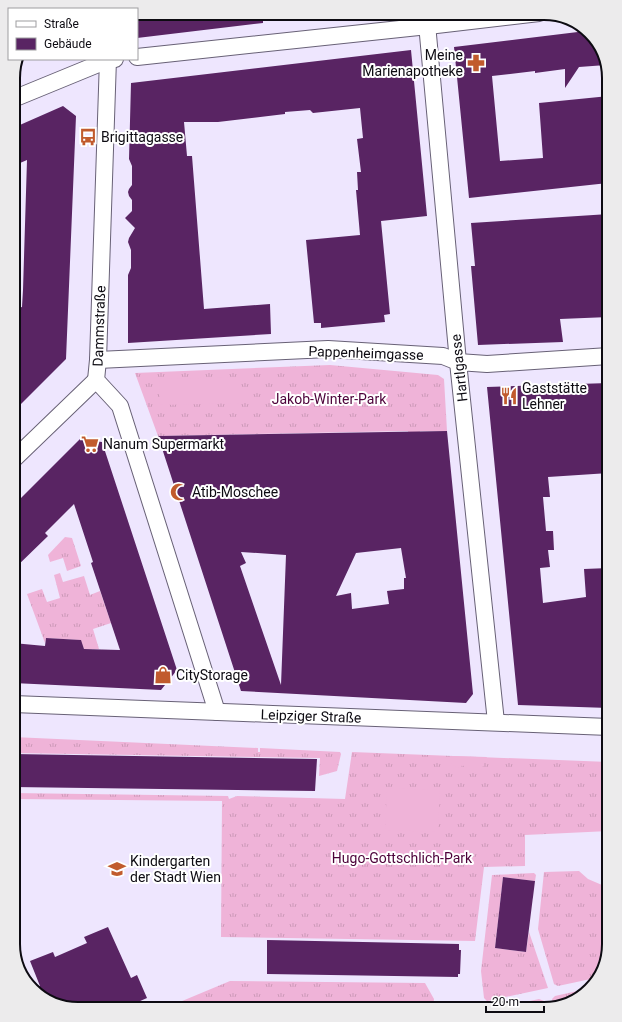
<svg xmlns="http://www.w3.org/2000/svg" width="622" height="1022" font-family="Roboto,sans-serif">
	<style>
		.grass { fill: url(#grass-tufts) }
		.garden { fill: #efb3d8 }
		.building { fill: #592463; fill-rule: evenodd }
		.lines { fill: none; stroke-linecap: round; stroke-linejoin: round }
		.street-casing { stroke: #686176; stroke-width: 18 }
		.street { stroke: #fff; stroke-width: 16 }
		.labels { text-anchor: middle; stroke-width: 4; stroke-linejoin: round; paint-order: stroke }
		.poi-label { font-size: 14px; fill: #0d0b12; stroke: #fff; text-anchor: start }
		.street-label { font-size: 14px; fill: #0d0b12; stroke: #fff }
		.park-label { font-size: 14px; fill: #4d023a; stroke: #fff }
		.rim { fill: none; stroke: #0d0b12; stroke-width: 2 }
	</style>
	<defs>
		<pattern id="grass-tufts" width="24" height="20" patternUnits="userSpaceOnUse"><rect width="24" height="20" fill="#efb3d8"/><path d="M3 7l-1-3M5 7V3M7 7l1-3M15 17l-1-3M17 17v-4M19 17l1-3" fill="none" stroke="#cc99b8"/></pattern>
	</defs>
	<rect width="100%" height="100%" fill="#eee6fe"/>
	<g class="grass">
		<polygon points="330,365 438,375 444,379 447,431 420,431 420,439 408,440 408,431 158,436 135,373"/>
		<polygon points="65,537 72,538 81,566 67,571 63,558 50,562 48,555"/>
		<polygon points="60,573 63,582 84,576 90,595 100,591 111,623 93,629 99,649 84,649 80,640 46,638 45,643 27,594 42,589 47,602 60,598 54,575"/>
		<polygon points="13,737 258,748 258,752 260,752 260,748 340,752 341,754 337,771 319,776 320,758 13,753"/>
		<polygon points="352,752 609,762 609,831 525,835 525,866 484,867 475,941 221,937 222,801 13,799 13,793 228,796 229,799 237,796 345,799"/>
		<polygon points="579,871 588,879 609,888 609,910 605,942 609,943 609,944 600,977 558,986 554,984 538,929 544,872"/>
		<polygon points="534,873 536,875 535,881 503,877 495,948 526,952 529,932 548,988 487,1001 484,998 481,971 492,875"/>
		<polygon points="230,981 425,983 434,999 433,1009 163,1009"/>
		<polygon points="586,989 573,1002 554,1007 552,999 555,996"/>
		<polygon points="539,999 544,1001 546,1008 493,1009"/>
	</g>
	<g class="garden">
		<polygon points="240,377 240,403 160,405 159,379"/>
		<polygon points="450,756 487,757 479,775 462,765 460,769 448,762"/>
		<polygon points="590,763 609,764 609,777 587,768"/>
		<polygon points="387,788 440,790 438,832 385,830"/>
	</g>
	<g class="building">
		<polygon points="137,13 263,13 263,23 137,38"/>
		<polygon points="586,31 602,49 606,65 579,67 565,88 565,69 535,73 535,71 492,76 500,161 543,158 539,103 609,96 609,147 604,147 608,183 469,198 454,47"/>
		<polygon points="411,50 427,216 381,221 390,314 384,315 385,322 321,328 321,323 314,323 306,240 360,235 356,190 358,190 357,172 361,172 357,139 363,138 360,108 313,113 310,110 285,112 285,114 218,122 184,122 187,156 192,156 204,309 270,304 271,334 128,343 128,275 131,268 131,250 128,242 129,238 135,228 125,218 132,211 132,200 129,196 128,192 129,189 132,185 132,166 129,159 131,83"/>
		<polygon points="63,106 76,116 66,359 13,412 13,347 19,342 18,308 22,307 23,290 27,160 13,166 13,128"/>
		<polygon points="609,214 609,317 560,319 563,342 478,345 471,266 475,266 471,223"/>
		<polygon points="609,383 609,473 548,477 550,497 543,497 546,531 553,531 554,550 548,550 550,567 540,568 543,603 586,597 584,569 609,568 609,638 607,638 609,664 609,708 518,705 487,387"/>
		<path d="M447 431 473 694 466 703 241 691 158 436ZM401 548 406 578H404V589L387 591 389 604 352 609 351 593 336 596 356 553ZM241 552 286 555 281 685 240 566 246 563Z"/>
		<polygon points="80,439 102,442 177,670 161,690 13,683 13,643 45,646 46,638 81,640 84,649 120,650 91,563 93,562 74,504 45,533 48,536 13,570 13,506"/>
		<polygon points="13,754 317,759 315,791 13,787"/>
		<polygon points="503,877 535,881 526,952 495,948"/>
		<polygon points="108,927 131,978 137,975 147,998 122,1009 74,1009 43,998 37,987 40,986 30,961 53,952 55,957 87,943 84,937"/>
		<polygon points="267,940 459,944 459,950 461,950 460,974 458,974 458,977 267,974"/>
	</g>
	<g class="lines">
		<g class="street-casing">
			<g id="street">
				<polyline points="426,13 458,362 496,722"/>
				<polyline points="137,57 428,26 539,13"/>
				<polyline points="108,59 98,360 96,380 120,406 217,712"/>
				<polyline points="13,99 108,60 115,59"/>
				<polyline points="98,360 328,349 443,356 458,362 487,364 609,356"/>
				<polyline points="13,460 96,380"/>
				<polyline points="13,704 609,727"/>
			</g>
		</g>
		<use href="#street" class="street"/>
	</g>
	<defs>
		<g id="pharmacy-bare" transform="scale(1.38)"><path d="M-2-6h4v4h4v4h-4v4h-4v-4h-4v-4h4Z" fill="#c15b2d" stroke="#fff" stroke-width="2.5" paint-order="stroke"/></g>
		<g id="bus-bare" transform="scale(1.38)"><path d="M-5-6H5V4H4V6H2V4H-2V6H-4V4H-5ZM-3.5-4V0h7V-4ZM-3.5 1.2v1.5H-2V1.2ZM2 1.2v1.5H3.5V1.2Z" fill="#c15b2d" stroke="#fff" stroke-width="2.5" paint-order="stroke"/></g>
		<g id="restaurant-bare" transform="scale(1.38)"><path d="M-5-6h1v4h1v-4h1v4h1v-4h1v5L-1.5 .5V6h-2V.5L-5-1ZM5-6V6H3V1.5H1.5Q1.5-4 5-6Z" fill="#c15b2d" stroke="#fff" stroke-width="2.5" paint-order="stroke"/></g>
		<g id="supermarket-bare" transform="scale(1.38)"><path d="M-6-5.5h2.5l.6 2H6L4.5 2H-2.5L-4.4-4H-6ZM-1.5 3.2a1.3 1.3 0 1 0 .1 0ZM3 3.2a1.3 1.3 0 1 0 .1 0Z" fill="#c15b2d" stroke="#fff" stroke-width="2.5" paint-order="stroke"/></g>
		<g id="mosque-bare" transform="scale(1.38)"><path d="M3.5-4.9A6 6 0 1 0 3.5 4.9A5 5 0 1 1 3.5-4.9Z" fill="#c15b2d" stroke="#fff" stroke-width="2.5" paint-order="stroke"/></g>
		<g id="shop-bare" transform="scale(1.38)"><path d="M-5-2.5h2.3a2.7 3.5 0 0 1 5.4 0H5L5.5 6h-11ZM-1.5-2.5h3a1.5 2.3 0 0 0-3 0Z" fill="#c15b2d" stroke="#fff" stroke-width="2.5" paint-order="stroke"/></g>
		<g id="school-bare" transform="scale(1.38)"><path d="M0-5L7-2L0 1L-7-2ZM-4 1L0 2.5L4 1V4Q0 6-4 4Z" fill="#c15b2d" stroke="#fff" stroke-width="2.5" paint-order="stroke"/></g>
	</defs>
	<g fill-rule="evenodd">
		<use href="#pharmacy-bare" x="476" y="63"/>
		<use href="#bus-bare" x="88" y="137"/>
		<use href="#restaurant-bare" x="509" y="396"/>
		<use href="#supermarket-bare" x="90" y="444"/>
		<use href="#mosque-bare" x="179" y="492"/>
		<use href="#shop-bare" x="163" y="675"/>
		<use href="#school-bare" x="117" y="869"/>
	</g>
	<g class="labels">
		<g class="poi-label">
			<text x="463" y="60" text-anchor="end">Meine<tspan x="463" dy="16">Marienapotheke</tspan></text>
			<text x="101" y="142">Brigittagasse</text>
			<text x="522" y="393">Gaststätte<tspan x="522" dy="16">Lehner</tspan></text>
			<text x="103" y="449">Nanum Supermarkt</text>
			<text x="192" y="497">Atib-Moschee</text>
			<text x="176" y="680">CityStorage</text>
			<text x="130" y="866">Kindergarten<tspan x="130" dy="16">der Stadt Wien</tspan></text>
		</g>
		<g class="street-label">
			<text transform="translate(99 326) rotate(-88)" y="5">Dammstraße</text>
			<text transform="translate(366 353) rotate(2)" y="5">Pappenheimgasse</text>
			<text transform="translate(459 368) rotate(-96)" y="5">Hartlgasse</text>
			<text transform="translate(311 716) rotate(2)" y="5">Leipziger Straße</text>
		</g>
		<g class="park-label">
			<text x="329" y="404">Jakob-Winter-Park</text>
			<text x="402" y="863">Hugo-Gottschlich-Park</text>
		</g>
	</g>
	<path d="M0 0H622V1022H0ZM78 20H544A58 58 0 0 1 602 78V944A58 58 0 0 1 544 1002H78A58 58 0 0 1 20 944V78A58 58 0 0 1 78 20Z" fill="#ecebec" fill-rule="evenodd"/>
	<path class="rim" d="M78 20H544A58 58 0 0 1 602 78V944A58 58 0 0 1 544 1002H78A58 58 0 0 1 20 944V78A58 58 0 0 1 78 20Z"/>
	<rect x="8" y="8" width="130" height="52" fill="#ffffff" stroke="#9e9da0"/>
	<rect x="16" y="21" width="20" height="6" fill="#ffffff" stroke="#9e9da0"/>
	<text x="44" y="28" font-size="12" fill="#0d0b12">Straße</text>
	<rect x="16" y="38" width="20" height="12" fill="#592463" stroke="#9e9da0"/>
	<text x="44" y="48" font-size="12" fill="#0d0b12">Gebäude</text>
	<path d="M486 1006v6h58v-6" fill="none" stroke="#0d0b12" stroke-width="2"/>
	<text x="492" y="1006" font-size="12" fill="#0d0b12" stroke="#ffffff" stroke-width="3" paint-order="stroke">20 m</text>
</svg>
